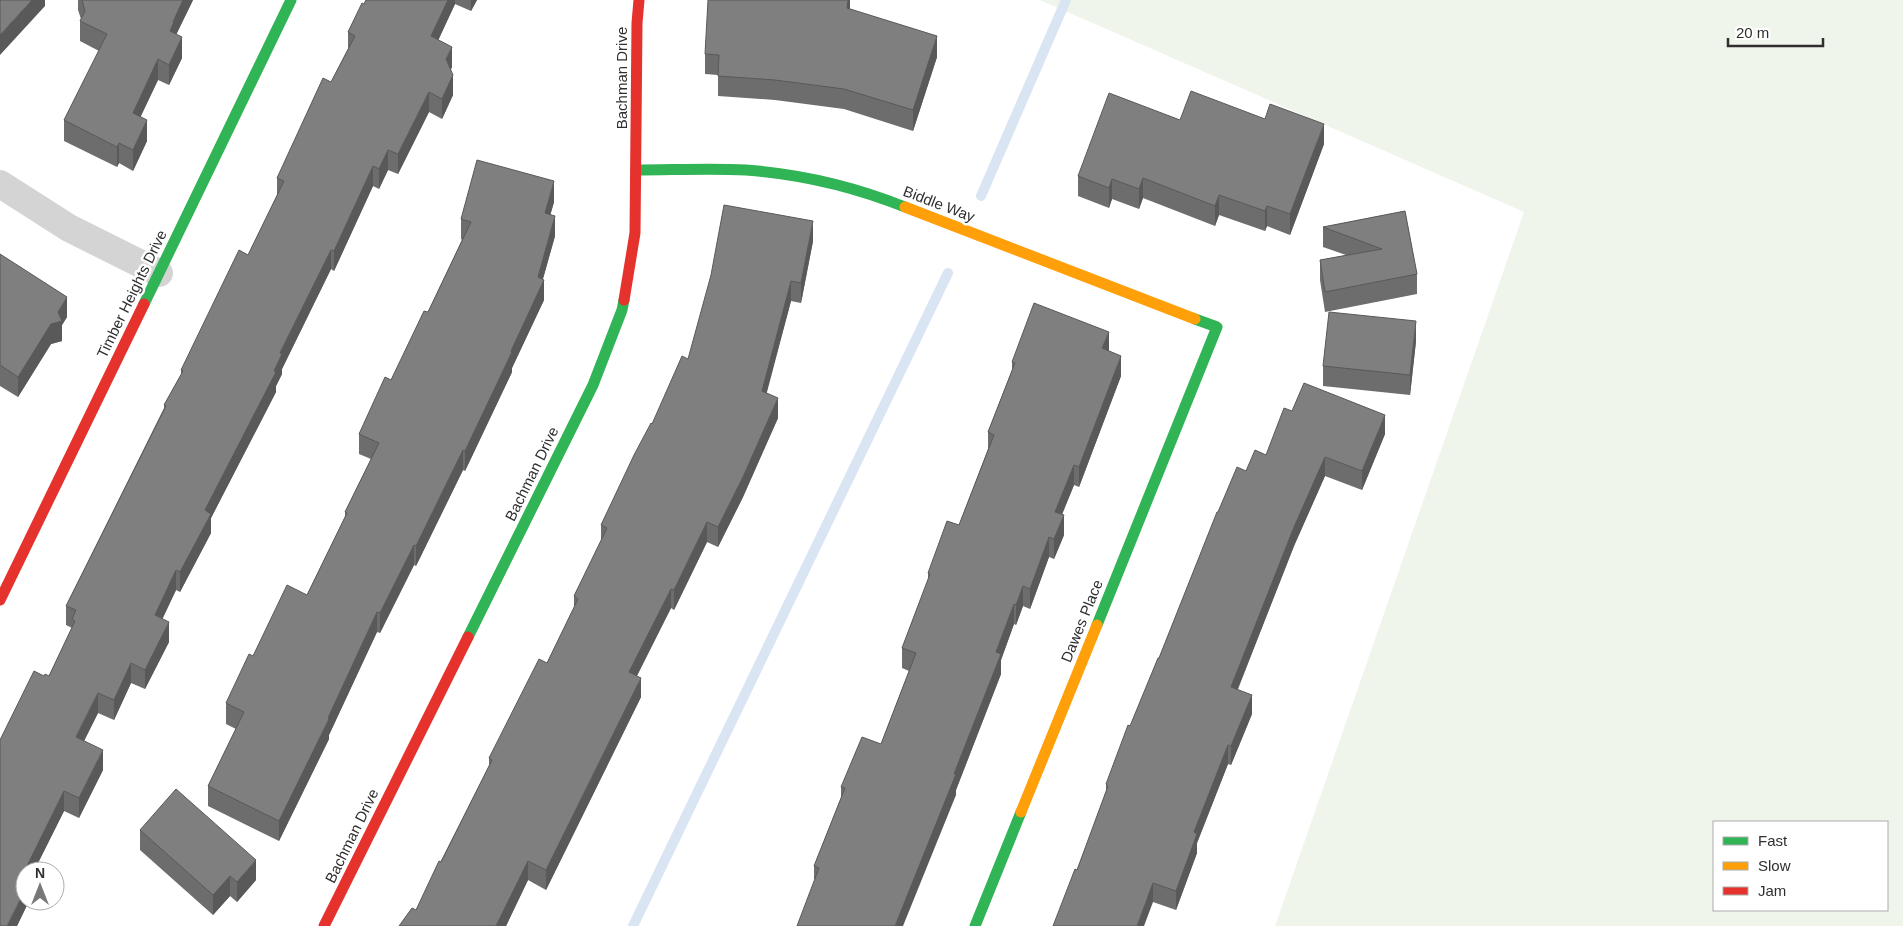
<svg xmlns="http://www.w3.org/2000/svg" width="1903" height="926" font-family="Arial,sans-serif">
	<style>
		.green { fill: #f0f5ec; fill-rule: evenodd }
		.lines { fill: none; stroke-linecap: round; stroke-linejoin: round }
		.stream { stroke: #d9e5f2; stroke-width: 10 }
		.street { stroke: #d4d4d4; stroke-width: 28 }
		.fast { stroke: #30b455; stroke-width: 11 }
		.slow { stroke: #ff9f0a; stroke-width: 11 }
		.jam { stroke: #e5322d; stroke-width: 11 }
		.wall { fill: #6d6d6d }
		.shaded-wall { fill: #595959 }
		.building { fill: #7f7f7f; stroke: #595959 }
		.labels { text-anchor: middle; stroke-width: 5; stroke-linejoin: round; paint-order: stroke }
		.street-label { font-size: 15px; fill: #2f2f2f; stroke: #fff }
	</style>
	<rect width="100%" height="100%" fill="#fff"/>
	<path class="green" d="M1040 0H1903V926H1275L1524 212ZM1714 822H1887V910H1714Z"/>
	<g class="lines">
		<g class="stream">
			<polyline points="981,196 1066,0"/>
			<polyline points="633,926 948,273"/>
		</g>
		<polyline class="street" points="0,184 69,228 159,273"/>
		<g class="fast">
			<path d="M636 170C672 170 710 168 746 170 801 174 855 187 905 207"/>
			<polyline points="144,304 291,0"/>
			<polyline points="1097,625 1217,327 1195,319"/>
			<polyline points="468,637 593,385 622,310 624,300"/>
			<polyline points="975,926 1021,812"/>
		</g>
		<g class="slow">
			<polyline points="905,207 1195,319"/>
			<polyline points="1021,812 1097,625"/>
		</g>
		<g class="jam">
			<polyline points="624,300 635,233 637,23 639,0"/>
			<polyline points="0,600 144,304"/>
			<polyline points="324,926 468,637"/>
		</g>
	</g>
	<g class="wall">
		<polygon points="78,0 193,0 176,35 182,58 169,85 158,80 140,117 147,141 133,171 119,163 117,167 64,141 64,120 99,51 80,41 80,21 81,19 78,10"/>
		<polygon points="366,0 477,0 471,11 455,4 438,40 452,67 451,69 453,95 442,119 429,112 398,174 388,170 379,189 373,186 334,271 331,269 282,369 282,374 276,386 276,392 211,518 211,533 180,592 176,590 162,619 169,642 145,689 131,683 114,720 98,713 84,741 103,770 79,818 64,811 34,871 25,871 25,901 29,901 17,926 44,676 49,676 72,628 66,625 66,606 164,408 164,405 181,375 181,370 248,255 277,196 277,178 331,82 348,49 348,32"/>
		<polygon points="850,0 850,9 937,57 913,131 844,109 775,100 718,96 718,75 705,74 705,54"/>
		<polygon points="1180,120 1324,144 1290,235 1267,226 1265,231 1219,215 1215,226 1143,198 1139,209 1112,199 1109,208 1078,196 1078,176"/>
		<polygon points="554,202 550,215 555,236 543,279 544,300 512,368 512,372 465,471 463,470 416,566 414,565 380,633 377,632 329,735 329,739 279,841 208,806 208,786 236,729 226,724 226,703 253,656 307,595 345,517 345,512 371,459 359,454 359,434 391,380 428,312 462,240 461,239 461,219"/>
		<polygon points="1405,211 1417,274 1417,294 1325,312 1320,280 1320,260 1346,255 1323,247 1323,227"/>
		<polygon points="813,241 801,303 791,301 766,393 778,418 743,497 718,547 707,542 674,610 671,608 637,676 641,697 546,890 528,880 506,926 399,926 416,910 489,766 489,758 547,663 574,609 574,596 601,542 601,525 652,424 688,359"/>
		<polygon points="0,254 67,317 62,325 62,341 51,344 18,397 0,386"/>
		<polygon points="1416,341 1410,395 1323,386 1323,366"/>
		<polygon points="1109,351 1121,376 1079,487 1074,485 1062,514 1064,535 1054,559 1049,557 1030,609 1023,606 1016,625 1014,624 1001,660 1001,674 956,790 956,795 814,880 814,866 841,798 841,787 881,744 909,671 902,668 902,648 928,580 928,573 959,525 988,449 988,432 1012,370 1012,362"/>
		<polygon points="1292,411 1385,434 1362,490 1325,476 1294,546 1238,689 1252,714 1231,765 1228,764 1197,843 1197,853 1176,910 1153,902 1077,870 1106,793 1106,784 1159,658 1218,512 1246,471 1266,455"/>
		<polygon points="140,830 256,880 237,902 230,896 213,915 140,850"/>
	</g>
	<g class="shaded-wall">
		<polygon points="32,0 45,0 45,6 0,55 0,35"/>
		<polygon points="183,0 193,0 174,39 170,31 173,22"/>
		<polygon points="448,0 455,0 455,4 431,56 431,36"/>
		<polygon points="471,0 477,0 471,11"/>
		<polygon points="848,0 850,0 850,9 847,8"/>
		<polygon points="937,36 937,57 913,131 913,110"/>
		<polygon points="182,37 182,58 169,85 169,65"/>
		<polygon points="452,47 452,67 446,79 446,59"/>
		<polygon points="158,59 158,80 133,133 133,113"/>
		<polygon points="453,75 453,95 442,119 442,99"/>
		<polygon points="429,92 429,112 398,174 398,154"/>
		<polygon points="147,120 147,141 133,171 133,150"/>
		<polygon points="1324,124 1324,144 1290,235 1290,214"/>
		<polygon points="119,143 119,163 117,167 117,147"/>
		<polygon points="388,150 388,170 379,189 379,169"/>
		<polygon points="373,166 373,186 334,271 334,251"/>
		<polygon points="1143,178 1143,198 1139,209 1139,189"/>
		<polygon points="1112,179 1112,199 1109,208 1109,188"/>
		<polygon points="554,181 554,202 545,234 545,213"/>
		<polygon points="1219,195 1219,215 1215,226 1215,206"/>
		<polygon points="1267,206 1267,226 1265,231 1265,211"/>
		<polygon points="555,216 555,236 542,282 544,280 544,300 512,368 512,372 465,471 465,451 511,351 538,277"/>
		<polygon points="813,221 813,241 801,303 801,283"/>
		<polygon points="331,250 331,269 282,369 282,374 276,386 276,392 211,518 211,533 180,592 180,572 205,510 274,371 280,353"/>
		<polygon points="791,281 791,301 762,411 762,391"/>
		<polygon points="67,297 67,317 62,325 62,341 51,344 18,397 18,377"/>
		<polygon points="1416,321 1416,341 1410,395 1410,375"/>
		<polygon points="1109,332 1109,352 1102,348"/>
		<polygon points="1121,356 1121,376 1079,487 1079,467"/>
		<polygon points="778,398 778,418 743,497 718,547 718,527"/>
		<polygon points="1385,415 1385,434 1362,490 1362,471"/>
		<polygon points="463,450 463,470 416,566 416,546"/>
		<polygon points="1325,457 1325,476 1294,546 1231,706 1231,687 1294,527"/>
		<polygon points="1074,465 1074,485 1055,532 1055,512"/>
		<polygon points="1064,515 1064,535 1054,559 1054,539"/>
		<polygon points="707,522 707,542 674,610 674,590"/>
		<polygon points="1049,537 1049,557 1030,609 1030,589"/>
		<polygon points="414,545 414,565 380,633 380,613"/>
		<polygon points="176,570 176,590 155,635 155,615"/>
		<polygon points="1023,586 1023,606 1016,625 1016,605"/>
		<polygon points="671,589 671,608 629,691 629,672"/>
		<polygon points="1014,604 1014,624 1001,660 1001,674 956,790 956,795 903,926 895,926 954,774 996,652"/>
		<polygon points="377,612 377,632 329,735 329,739 279,841 279,821"/>
		<polygon points="169,622 169,642 145,689 145,670"/>
		<polygon points="131,663 131,683 114,720 114,700"/>
		<polygon points="641,678 641,697 546,890 546,870"/>
		<polygon points="98,693 98,713 76,757 76,737"/>
		<polygon points="1252,695 1252,714 1231,765 1231,746"/>
		<polygon points="1228,745 1228,764 1197,843 1197,853 1176,910 1176,891 1194,832"/>
		<polygon points="103,750 103,770 79,818 79,798"/>
		<polygon points="64,791 64,811 34,871 25,871 25,870"/>
		<polygon points="256,860 256,880 237,902 237,882"/>
		<polygon points="528,861 528,880 506,926 496,926"/>
		<polygon points="230,876 230,896 213,915 213,895"/>
		<polygon points="1153,883 1153,902 1144,926 1137,926"/>
		<polygon points="25,890 25,901 29,901 17,926 7,926"/>
	</g>
	<g class="building">
		<polygon points="0,0 32,0 0,35"/>
		<polygon points="82,0 183,0 173,22 174,22 170,31 182,37 169,65 158,59 133,113 147,120 133,150 119,143 117,147 64,120 107,34 80,21 85,11"/>
		<polygon points="366,0 448,0 431,36 452,47 446,59 453,75 442,99 429,92 398,154 388,150 379,169 373,166 334,251 331,250 280,353 282,354 274,371 276,372 205,510 211,514 180,572 176,570 155,615 169,622 145,670 131,663 114,700 98,693 76,737 103,750 79,798 64,791 25,870 28,871 25,871 25,890 7,926 0,926 0,740 34,671 44,676 45,674 49,676 75,621 72,619 76,610 66,606 166,406 164,405 183,371 181,370 239,250 248,255 284,181 277,178 323,78 331,82 355,36 348,32 362,3 364,4"/>
		<polygon points="708,0 848,0 847,8 937,36 913,110 844,89 775,80 718,76 719,55 705,54"/>
		<polygon points="1191,91 1265,119 1270,104 1324,124 1290,214 1267,206 1265,211 1219,195 1215,206 1143,178 1139,189 1112,179 1109,188 1078,176 1109,93 1180,120"/>
		<polygon points="477,160 554,181 545,213 555,216 538,277 544,280 511,351 512,352 465,451 463,450 416,546 414,545 380,613 377,612 328,718 329,719 279,821 208,786 244,712 226,703 249,654 253,656 287,585 307,595 347,513 345,512 379,443 359,434 385,377 391,380 424,311 428,312 471,222 461,219"/>
		<polygon points="724,205 813,221 801,283 791,281 762,391 778,398 743,477 718,527 707,522 674,590 671,589 629,672 641,678 546,870 528,861 496,926 399,926 412,908 416,910 439,861 441,862 492,760 489,758 539,659 547,663 578,599 574,596 607,528 601,525 634,455 651,423 652,424 682,356 688,359 711,275"/>
		<polygon points="1405,211 1417,274 1325,292 1320,260 1382,249 1323,227"/>
		<polygon points="0,254 67,297 58,312 62,321 51,324 18,377 0,365"/>
		<polygon points="1034,303 1109,332 1102,348 1121,356 1079,467 1074,465 1055,512 1064,515 1054,539 1049,537 1030,589 1023,586 1016,605 1014,604 996,652 1001,654 954,774 956,774 895,926 797,926 819,868 814,866 845,788 841,787 862,737 881,744 916,653 902,648 930,574 928,573 947,521 959,525 994,435 988,432 1015,363 1012,362"/>
		<polygon points="1329,312 1416,321 1410,375 1323,366"/>
		<polygon points="1304,383 1385,415 1362,471 1325,457 1294,527 1231,687 1252,695 1231,746 1228,745 1194,832 1197,834 1176,891 1153,883 1137,926 1053,926 1075,869 1077,870 1108,786 1106,784 1128,725 1130,726 1158,658 1159,658 1217,512 1218,512 1237,467 1246,471 1255,450 1266,455 1284,408 1292,411"/>
		<polygon points="176,789 256,860 237,882 230,876 213,895 140,830"/>
	</g>
	<g class="labels">
		<g class="street-label">
			<text transform="translate(622 78) rotate(-90)" y="5">Bachman Drive</text>
			<text transform="translate(939 204) rotate(21)" y="5">Biddle Way</text>
			<text transform="translate(132 294) rotate(-64)" y="5">Timber Heights Drive</text>
			<text transform="translate(532 474) rotate(-64)" y="5">Bachman Drive</text>
			<text transform="translate(1082 621) rotate(-68)" y="5">Dawes Place</text>
			<text transform="translate(352 836) rotate(-64)" y="5">Bachman Drive</text>
		</g>
	</g>
	<rect x="1713" y="821" width="175" height="90" fill="#ffffff" stroke="#acacac"/>
	<rect x="1723" y="837" width="25" height="8" fill="#30b455" stroke="#acacac"/>
	<text x="1758" y="846" font-size="15" fill="#2f2f2f">Fast</text>
	<rect x="1723" y="862" width="25" height="8" fill="#ff9f0a" stroke="#acacac"/>
	<text x="1758" y="871" font-size="15" fill="#2f2f2f">Slow</text>
	<rect x="1723" y="887" width="25" height="8" fill="#e5322d" stroke="#acacac"/>
	<text x="1758" y="896" font-size="15" fill="#2f2f2f">Jam</text>
	<g transform="translate(40 886)"><circle r="24" fill="#ffffff" stroke="#acacac"/>
	<path d="M0-4L9 19L0 12L-9 19Z" fill="#787878"/>
	<text y="-8" font-size="14" font-weight="bold" text-anchor="middle" fill="#2f2f2f">N</text>
	</g>
	<path d="M1728 38v8h95v-8" fill="none" stroke="#2f2f2f" stroke-width="2.5"/>
	<text x="1736" y="38" font-size="15" fill="#2f2f2f" stroke="#ffffff" stroke-width="4" paint-order="stroke">20 m</text>
</svg>
